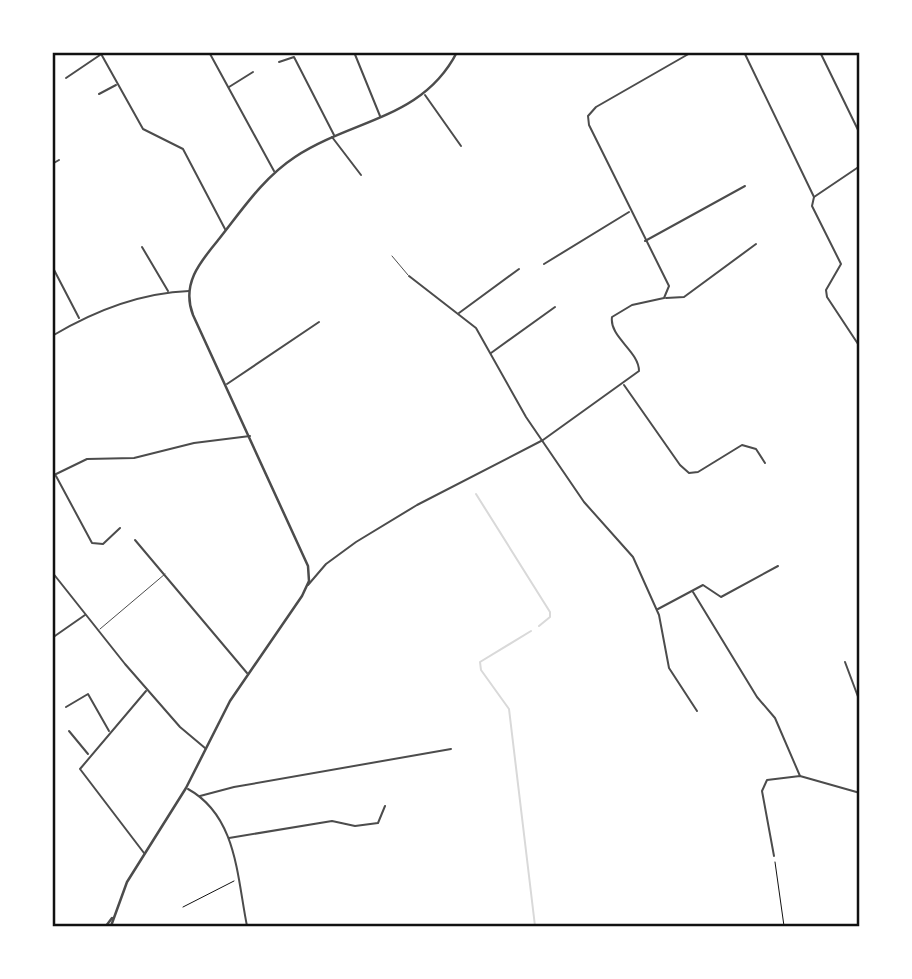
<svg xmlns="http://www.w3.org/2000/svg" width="912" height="979" font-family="'Roboto Condensed',sans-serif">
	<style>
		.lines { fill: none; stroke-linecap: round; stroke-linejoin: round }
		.stream { stroke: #d9d9d9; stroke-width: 2 }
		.path { stroke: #111; stroke-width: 1 }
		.service { stroke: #4c4c4c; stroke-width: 1 }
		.minor { stroke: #4c4c4c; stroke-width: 2 }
		.tertiary { stroke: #4c4c4c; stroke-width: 2.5 }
		.neatline { fill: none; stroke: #111; stroke-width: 2.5 }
	</style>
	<rect width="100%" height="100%" fill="#fff"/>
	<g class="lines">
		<g class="stream">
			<polyline points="476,494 550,612 550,617 539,626"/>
			<polyline points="531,631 480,662 481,670 509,709 535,926"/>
		</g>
		<g class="path">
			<polyline points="775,862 784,926"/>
			<polyline points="183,907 234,881"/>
		</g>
		<g class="service">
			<polyline points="392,256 408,275"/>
			<polyline points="100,629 165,574"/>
		</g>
		<g class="minor">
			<polyline points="100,52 143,129 183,149 225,229"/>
			<polyline points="209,52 274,171"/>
			<polyline points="354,52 380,116"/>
			<polyline points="744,52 814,197 812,206 841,264 826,290 827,297 860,347"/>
			<polyline points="820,52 860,134"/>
			<polyline points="279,62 294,57 334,135"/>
			<polyline points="66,78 100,55"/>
			<polyline points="229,87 253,72"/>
			<polyline points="99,94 116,85"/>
			<polyline points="425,95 461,146"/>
			<polyline points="332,137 361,175"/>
			<polyline points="52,164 59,160"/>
			<polyline points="814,197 860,166"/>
			<polyline points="645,241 745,186"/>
			<polyline points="142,247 168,291"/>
			<polyline points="544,264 629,212"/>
			<polyline points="52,266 79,318"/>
			<polyline points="409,276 476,328 526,417 584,502 633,557 659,615 669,668 697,711"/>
			<polyline points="666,298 684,297 756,244"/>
			<polyline points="459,313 519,269"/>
			<path d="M52 336C94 311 140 293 189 291"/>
			<polyline points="491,353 555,307"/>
			<polyline points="227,384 319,322"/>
			<polyline points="624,385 680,465 689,473 698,472 742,445 756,449 765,463"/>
			<polyline points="52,476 87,459 134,458 194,443 250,436"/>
			<polyline points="56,476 92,543 103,544 120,528"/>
			<polyline points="135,540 247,673"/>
			<polyline points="52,572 125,664 180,727 205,748"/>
			<path d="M308 585 326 564 356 542 417 505 543 440 639 371C639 351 609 337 612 317L632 305 664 298 669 286 589 125 588 116 596 107 692 52"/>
			<polyline points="693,592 757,697 775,718 800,776"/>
			<polyline points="658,609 703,585 721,597 778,566"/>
			<polyline points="52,638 85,615"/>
			<polyline points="845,662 860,702"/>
			<polyline points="66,707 88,694 109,731"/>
			<polyline points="69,731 88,754"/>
			<path d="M188 789C237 816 237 877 247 926"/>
			<polyline points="200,796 234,787 451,749"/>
			<polyline points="229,838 332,821 355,826 378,823 385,806"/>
			<polyline points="144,853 80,769 146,691"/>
			<polyline points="774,856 762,791 767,780 800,776 860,793"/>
		</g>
		<g class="tertiary">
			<polyline points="106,926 112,918"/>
			<path d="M111 926 127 882 186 788 230 701 302 596 309 581 308 566 193 315C181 284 200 262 219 239 242 210 263 178 295 157 353 119 423 119 457 52"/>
		</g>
	</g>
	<rect width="912" height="979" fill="none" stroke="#ffffff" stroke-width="108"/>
	<rect x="54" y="54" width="804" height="871" class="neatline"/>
</svg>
